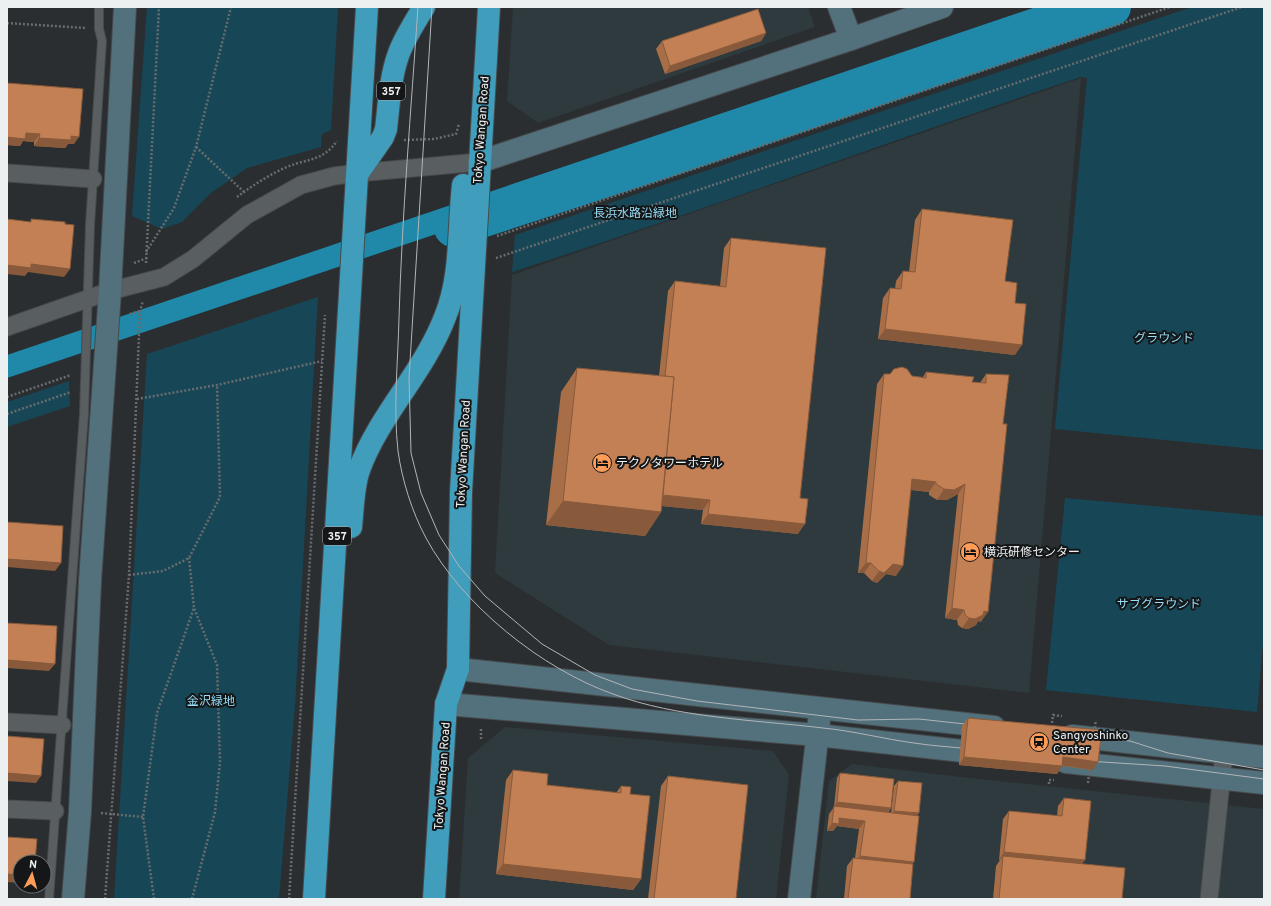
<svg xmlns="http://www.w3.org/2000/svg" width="1271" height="906" font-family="Overpass,'Noto Sans JP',sans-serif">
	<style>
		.built { fill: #2e3a3e }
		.green { fill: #174756 }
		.water { fill: #2089a9 }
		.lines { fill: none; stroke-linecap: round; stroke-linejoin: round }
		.river { stroke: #2089a9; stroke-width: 38 }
		.lane-casing { stroke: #474a4c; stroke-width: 10 }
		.street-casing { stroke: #474a4c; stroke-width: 19 }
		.secondary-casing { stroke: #474a4c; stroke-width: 24 }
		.highway-casing { stroke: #474a4c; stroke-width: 24 }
		.path { stroke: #686c6e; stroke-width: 2.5; stroke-dasharray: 2 2; stroke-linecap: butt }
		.lane { stroke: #595e60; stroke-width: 8 }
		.street { stroke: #595e60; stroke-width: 17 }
		.secondary { stroke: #52717c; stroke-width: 22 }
		.highway { stroke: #409dbc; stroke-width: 22 }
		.tram { stroke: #b2b5b7; stroke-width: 1 }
		.path-bridge { stroke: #686c6e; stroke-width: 2.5; stroke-dasharray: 2 2; stroke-linecap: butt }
		.wall { fill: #a76e48 }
		.shaded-wall { fill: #885a3b }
		.building { fill: #c28054; stroke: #885a3b }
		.labels { text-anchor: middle; stroke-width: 4; stroke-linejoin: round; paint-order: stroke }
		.shield { fill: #141617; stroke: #acafb0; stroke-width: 1 }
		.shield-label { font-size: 11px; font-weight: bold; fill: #edf0f1 }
		.street-label { font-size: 12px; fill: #edf0f1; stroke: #141617 }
		.park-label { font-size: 12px; fill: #97ddf7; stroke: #141617 }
		.poi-label { font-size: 12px; fill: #edf0f1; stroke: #141617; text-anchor: start }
	</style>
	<rect width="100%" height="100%" fill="#2a2e30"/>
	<g class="built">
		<polygon points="513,7 808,7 815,27 538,123 507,101"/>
		<polygon points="1081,78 1029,693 609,645 495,573 512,275"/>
		<polygon points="505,727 773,751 789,775 776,899 459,899 468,758"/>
		<polygon points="852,764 961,777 1264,809 1264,899 816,899 829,781"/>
	</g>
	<g class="green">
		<polygon points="147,7 338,7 331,130 322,134 321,147 247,168 211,193 182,222 162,229 132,216"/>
		<path d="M1192 7H1264V450L1055 429 1087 78 1081 77C891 140 703 211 512 272L515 235Z"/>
		<polygon points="318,297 295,706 279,899 114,899 147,354"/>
		<polygon points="69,381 70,406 7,427 7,402"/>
		<polygon points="1065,498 1264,516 1264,632 1257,712 1046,690"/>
	</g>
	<polygon class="water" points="1036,7 1113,7 7,378 7,355"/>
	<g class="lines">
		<polyline class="river" points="453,228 665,159 1112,7"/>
		<g class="lane-casing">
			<polyline id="lane" points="49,899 84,414 90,225 102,41 99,29 99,7"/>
		</g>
		<g class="street-casing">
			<g id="street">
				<polyline points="7,173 93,179"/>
				<polyline points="7,327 110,291 164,277 193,259 247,215 301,185 334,176 358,173 479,162"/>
				<polyline points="7,722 62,725"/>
				<polyline points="7,809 55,811"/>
				<polyline points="1209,899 1224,753"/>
			</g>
		</g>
		<g class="secondary-casing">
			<g id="secondary">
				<polyline points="839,7 851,39"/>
				<polyline points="479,162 851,39 942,7"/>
				<polyline points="458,669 994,727"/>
				<polyline points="446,704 817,735 990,754"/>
				<polyline points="1072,736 1264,757"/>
				<polyline points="1066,762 1264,783"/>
				<polyline points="73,899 80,812 90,581 110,291 125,7"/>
				<polyline points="799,899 819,721"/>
			</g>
		</g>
		<g class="highway-casing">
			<g id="highway">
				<path d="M358 173 383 137 386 129C389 104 390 77 399 53 405 37 415 22 424 7"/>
				<path d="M351 527C353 509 353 487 359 470 379 415 424 372 445 317 462 276 458 228 463 185"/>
				<polyline points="314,899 367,7"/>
				<polyline points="434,899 446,704 458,669 461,492 489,7"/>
			</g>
		</g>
		<g class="path">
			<polyline points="7,23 85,28"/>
			<polyline points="404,140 434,139 456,134 459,124"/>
			<polyline points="196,147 244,192"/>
			<path d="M237 197C252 186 270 174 287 167 308 158 322 162 337 141"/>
			<polyline points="497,236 1170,7"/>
			<polyline points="146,252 174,208 196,147 231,7"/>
			<polyline points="496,258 1242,7"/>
			<polyline points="134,263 147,258"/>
			<polyline points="146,263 159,7"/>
			<polyline points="130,314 140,311"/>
			<polyline points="7,397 71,375"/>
			<polyline points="137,399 217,385 322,361"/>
			<polyline points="7,414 71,392"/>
			<polyline points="129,575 163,571 189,558 220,497 217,385"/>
			<polyline points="1052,723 1053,715 1062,716"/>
			<polyline points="481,739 481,729"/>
			<polyline points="1049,784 1049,780 1054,780"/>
			<polyline points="101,813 143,817"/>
			<polyline points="105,899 129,575 140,311 143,301"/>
			<polyline points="154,899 143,817 157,713 194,608 189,558"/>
			<polyline points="192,899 215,812 220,762 217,665 194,608"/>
			<polyline points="289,899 325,315"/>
		</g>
		<use href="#lane" class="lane"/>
		<use href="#street" class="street"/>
		<use href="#secondary" class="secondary"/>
		<use href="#highway" class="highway"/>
		<g class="tram">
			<path d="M418 7C411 111 402 214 399 318 398 362 393 407 398 451 402 480 412 512 426 538 462 605 542 669 613 694 677 718 756 720 823 728 854 731 884 739 914 743 933 746 953 747 972 749"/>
			<polyline points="432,7 409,378 411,453 421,493 439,535 459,566 485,596 542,644 595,675 632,689 697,701 858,720 919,719 974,725"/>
			<polyline points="1089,737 1130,741 1168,753 1264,770"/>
			<polyline points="1087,761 1165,766 1264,779"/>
		</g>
		<g class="path-bridge">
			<polyline points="1094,732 1096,720"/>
			<polyline points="1088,783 1090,766"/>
		</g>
	</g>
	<g class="wall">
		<polygon points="766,33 761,41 665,74 656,49 662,41"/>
		<polygon points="7,83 74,144 68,144 65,148 34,146 34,142 23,141 20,146 7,145"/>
		<polygon points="922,209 1005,281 1015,303 1015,355 878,339 883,298 890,288 895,289 896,281 903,271 909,272 915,220"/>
		<polygon points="731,238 800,498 798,534 701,524 703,510 662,506 661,512 645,536 546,525 561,392 577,368 659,376 668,291 675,281 720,286 724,248"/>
		<polygon points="926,372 972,382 980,383 986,374 981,622 978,621 976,625 968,629 962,628 958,625 957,620 945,618 958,494 947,500 937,500 929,495 929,492 911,490 896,576 886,574 877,583 872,581 864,573 858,573 877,384 884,374 923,377"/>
		<polygon points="968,718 1093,770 1062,766 1057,774 959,765 962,726"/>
		<polygon points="513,770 547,785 616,793 621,786 630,794 641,879 633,890 496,874 506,780"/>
		<polygon points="840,773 891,808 888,813 891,813 894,786 898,781 917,816 914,862 912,864 910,899 844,899 847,866 853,858 855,858 859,829 837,826 833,831 827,831 829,814 834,807 837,778"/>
		<polygon points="668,776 736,899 648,899 661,786"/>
		<polygon points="1064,798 1082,864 1122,899 993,899 996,866 1000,860 999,860 1003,819 1009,811 1057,816 1058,806"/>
	</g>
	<g class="shaded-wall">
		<polygon points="766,33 761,41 665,74 670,66"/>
		<polygon points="26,133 40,134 34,142 23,141 20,146 7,145 7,137"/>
		<polygon points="71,136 79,137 74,144 68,144 65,148 34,146 39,138"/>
		<polygon points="31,264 70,269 64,277 28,272 25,276 7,274 7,265"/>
		<polygon points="885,329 1022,345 1015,355 878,339"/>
		<polygon points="912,479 936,482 929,492 905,489"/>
		<polygon points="965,484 958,494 947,500 937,500 944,489"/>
		<polygon points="657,495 710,500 703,510 650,505"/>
		<polygon points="563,501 661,512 645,536 546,525"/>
		<polygon points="708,514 805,524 798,534 701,524"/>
		<polygon points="7,559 61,563 55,571 7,567"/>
		<polygon points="866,563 871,563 864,573 858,573"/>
		<polygon points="893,564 903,566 896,576 886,574 877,583 872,581 879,571"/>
		<polygon points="952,608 964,610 957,620 945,618"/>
		<polygon points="984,611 988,612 981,622 978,621 976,625 968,629 962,628 969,618"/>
		<polygon points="7,660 55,664 49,671 7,668"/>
		<polygon points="964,757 1062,766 1057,774 959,765"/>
		<polygon points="1063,757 1098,762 1093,770 1058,765"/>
		<polygon points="7,773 41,776 36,783 7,781"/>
		<polygon points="837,802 891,808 887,813 834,807"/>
		<polygon points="894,811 919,813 915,819 891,816"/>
		<polygon points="839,818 865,821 859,829 837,826 833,831 827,831 832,823"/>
		<polygon points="1004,852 1085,860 1079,868 1003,856 1000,860 999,860"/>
		<polygon points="860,856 914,862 908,870 855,864"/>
		<polygon points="503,864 641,879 633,890 496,874"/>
		<polygon points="7,874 20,875 20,883 7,882"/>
	</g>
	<g class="building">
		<polygon points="758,9 766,33 670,66 662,41"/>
		<polygon points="7,83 83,89 79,137 71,136 71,140 39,138 40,134 26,133 25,139 7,137"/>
		<polygon points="922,209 1013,220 1005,281 1017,283 1015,303 1026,304 1022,345 885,329 890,288 901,289 903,271 915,272"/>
		<polygon points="7,219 31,222 31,219 65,222 65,224 74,225 70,269 31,264 31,268 7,265"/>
		<polygon points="731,238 826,248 800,498 808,499 805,524 708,514 710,500 663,495 674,377 665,376 675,281 726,287"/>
		<polygon points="902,367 907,369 912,376 926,378 926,372 974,377 972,382 986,383 986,374 1009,375 1003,424 1007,424 988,612 984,611 983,615 975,619 969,618 965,615 964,610 952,608 965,484 954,490 944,489 936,484 936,482 912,479 903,566 893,564 884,573 879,571 871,563 866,563 884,374 890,374 894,369"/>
		<polygon points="577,368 674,377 661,512 563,501"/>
		<polygon points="7,522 63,526 61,563 7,559"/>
		<polygon points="7,623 57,626 55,664 7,660"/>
		<polygon points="968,718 1102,730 1098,762 1063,757 1062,766 964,757"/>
		<polygon points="7,736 44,739 41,776 7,773"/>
		<polygon points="513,770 548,774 547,785 621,793 621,786 631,787 630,794 650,796 641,879 503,864"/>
		<polygon points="840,773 894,779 891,808 837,802"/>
		<polygon points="668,776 748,785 736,899 654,899"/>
		<polygon points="898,781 922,783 919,813 894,811"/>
		<polygon points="1064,798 1091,801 1085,860 1004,852 1009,811 1062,816"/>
		<polygon points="834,806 919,816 914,862 860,856 865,821 839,818 839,824 832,823"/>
		<polygon points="7,837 37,839 35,862 20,862 20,875 7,874"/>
		<polygon points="1003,856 1125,868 1122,899 999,899"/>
		<polygon points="853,858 913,864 910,899 848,899"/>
	</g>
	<defs>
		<g id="hotel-disc" transform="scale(1)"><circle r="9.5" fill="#fe9c58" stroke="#141617"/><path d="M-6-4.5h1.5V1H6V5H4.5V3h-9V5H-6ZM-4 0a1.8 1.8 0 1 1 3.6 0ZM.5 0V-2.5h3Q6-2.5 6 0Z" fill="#111"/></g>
		<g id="station-disc" transform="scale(1)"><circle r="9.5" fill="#fe9c58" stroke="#141617"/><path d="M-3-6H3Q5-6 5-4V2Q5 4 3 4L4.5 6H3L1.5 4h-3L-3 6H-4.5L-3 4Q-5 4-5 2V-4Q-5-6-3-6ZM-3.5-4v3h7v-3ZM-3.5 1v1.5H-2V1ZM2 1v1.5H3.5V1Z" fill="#111"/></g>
	</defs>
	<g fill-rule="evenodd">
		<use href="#hotel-disc" x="602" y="463"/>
		<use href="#hotel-disc" x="970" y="552"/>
		<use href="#station-disc" x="1039" y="742"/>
	</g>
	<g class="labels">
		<g class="shield">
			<rect x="377" y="82" width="28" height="18" rx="3"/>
			<rect x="323" y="527" width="28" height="18" rx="3"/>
		</g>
		<g class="shield-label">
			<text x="391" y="95">357</text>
			<text x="337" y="540">357</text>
		</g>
		<g class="street-label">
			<text transform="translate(481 130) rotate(-86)" y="4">Tokyo Wangan Road</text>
			<text transform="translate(463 454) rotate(-87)" y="4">Tokyo Wangan Road</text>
			<text transform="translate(442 776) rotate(-86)" y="4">Tokyo Wangan Road</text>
		</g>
		<g class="park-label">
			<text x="635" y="217">長浜水路沿緑地</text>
			<text x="1164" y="342">グラウンド</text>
			<text x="1159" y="608">サブグラウンド</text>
			<text x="211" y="705">金沢緑地</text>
		</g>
		<g class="poi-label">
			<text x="616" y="467">テクノタワーホテル</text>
			<text x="984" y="556">横浜研修センター</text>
			<text x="1053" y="739">Sangyoshinko<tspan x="1053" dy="14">Center</tspan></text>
		</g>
	</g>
	<rect width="1271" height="906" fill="none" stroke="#edf0f1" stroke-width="16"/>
	<g transform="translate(32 874) rotate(6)"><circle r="19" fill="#141617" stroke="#6b6d6e"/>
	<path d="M0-3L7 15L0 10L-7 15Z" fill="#fe9c58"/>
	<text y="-6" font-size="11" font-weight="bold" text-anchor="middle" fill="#edf0f1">N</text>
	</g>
</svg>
